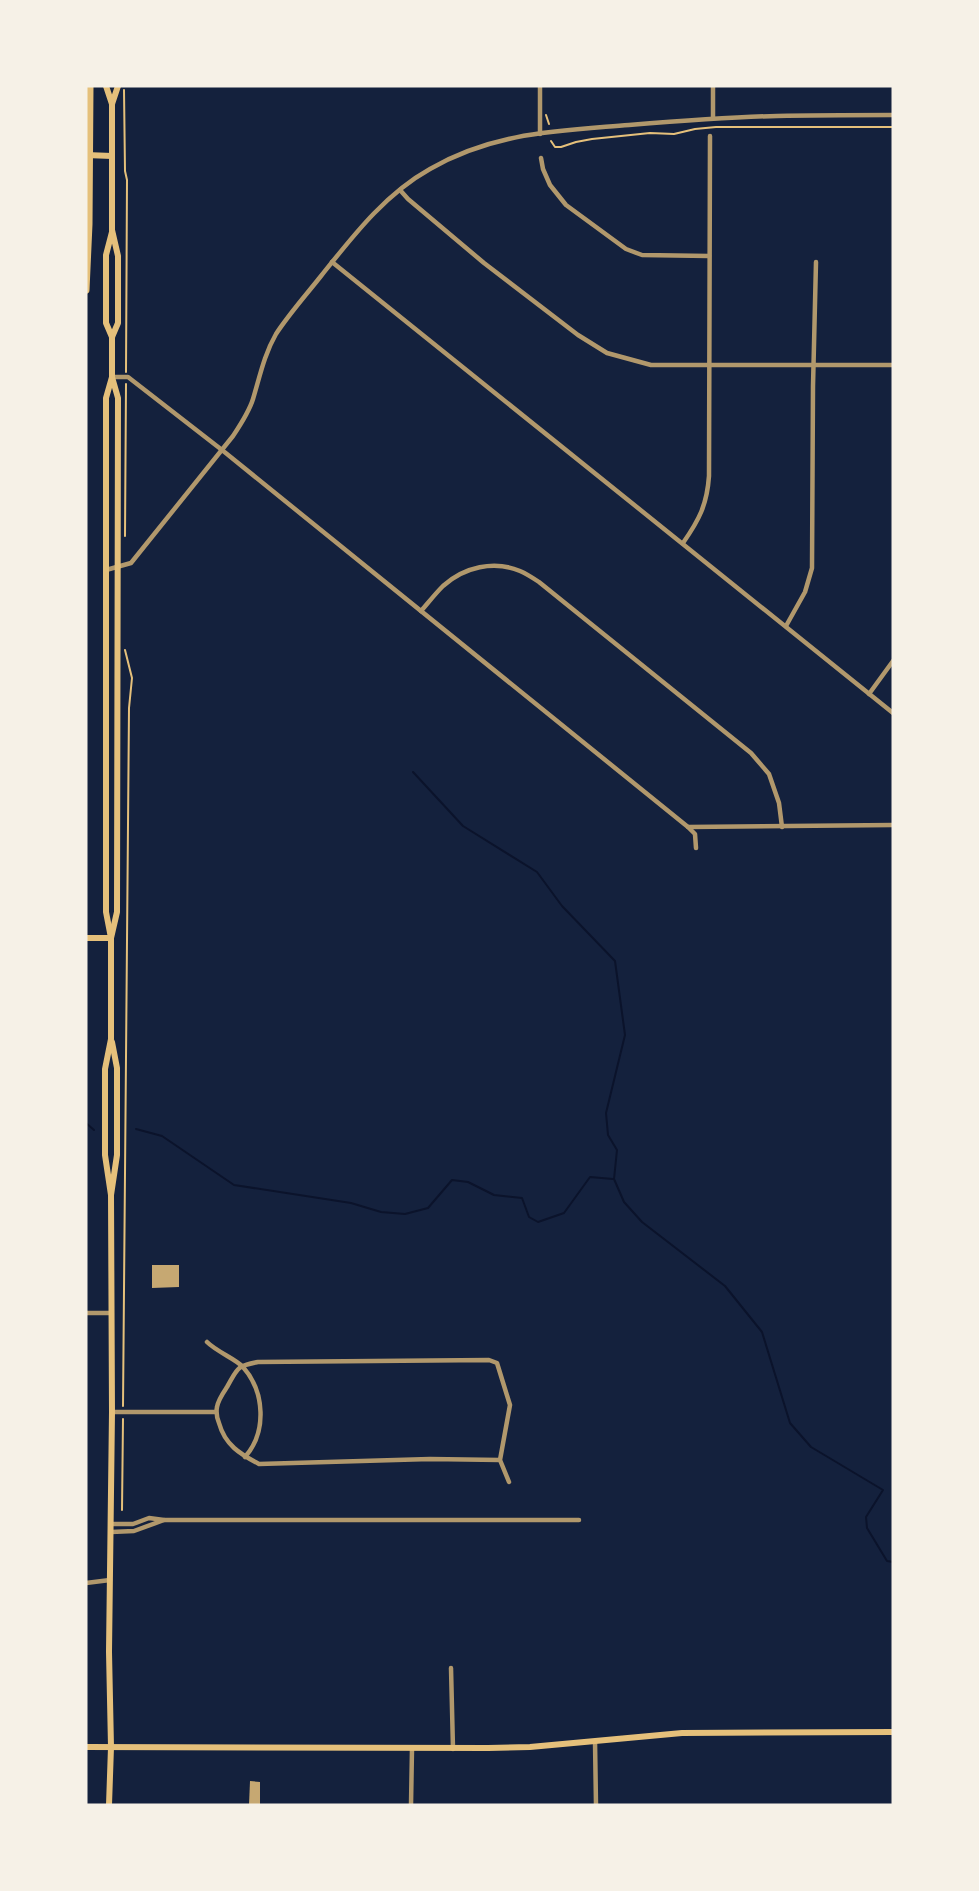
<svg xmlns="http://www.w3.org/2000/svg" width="979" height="1891" font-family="'Archivo Narrow',sans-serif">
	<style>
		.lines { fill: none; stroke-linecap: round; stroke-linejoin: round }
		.stream { stroke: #0b132b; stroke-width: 2 }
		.building { fill: #c6a872 }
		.path { stroke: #e5c07b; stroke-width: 2 }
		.minor { stroke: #b1986c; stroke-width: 4.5 }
		.secondary { stroke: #e5c07b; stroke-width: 6 }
		.primary { stroke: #e5c07b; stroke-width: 6 }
		.motorway { stroke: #e5c07b; stroke-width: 7 }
	</style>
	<rect width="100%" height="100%" fill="#14213d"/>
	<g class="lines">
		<g class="stream">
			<polyline points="413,772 463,826 537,872 562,906 615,961 625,1035 606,1113 608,1135 617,1150 614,1179 624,1202 642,1222 725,1286 762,1332 790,1423 811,1447 883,1490 866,1517 867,1528 887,1561 893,1562"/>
			<polyline points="86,1123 94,1130"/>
			<polyline points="136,1129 162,1136 234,1185 351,1203 381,1212 405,1214 428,1208 452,1180 468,1182 494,1195 522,1198 529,1217 538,1222 564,1213 590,1177 613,1179"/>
			<polyline points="891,1805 893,1803"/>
		</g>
	</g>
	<g class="building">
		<polygon points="152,1265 179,1265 179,1287 152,1288"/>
		<polygon points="250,1781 260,1782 260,1805 249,1805"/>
	</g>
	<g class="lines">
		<g class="path">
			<polyline points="124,90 125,171 127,180 126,372"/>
			<polyline points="546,115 549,124"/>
			<polyline points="551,141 555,147 561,147 576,142 592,139 650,133 674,134 695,129 716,127 893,127"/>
			<polyline points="125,536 126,384"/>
			<polyline points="123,1406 129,708 132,678 125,650"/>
			<polyline points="122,1510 123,1419"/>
		</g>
		<g class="minor">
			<polyline points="713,86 713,118"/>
			<polyline points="540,134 540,86"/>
			<polyline points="541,158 543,169 550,185 566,205 626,249 642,255 709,256"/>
			<polyline points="400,190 408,199 484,263 578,335 607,353 651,365 893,365"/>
			<polyline points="332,262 893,713"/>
			<polyline points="112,377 128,377 222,450 688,827 695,834 696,848"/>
			<path d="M683 543C699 520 707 505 709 476L710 136"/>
			<path d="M106 570 131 563 233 436C241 424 249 412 253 399 260 376 264 355 276 334 289 314 306 295 321 276 353 236 385 194 430 169 494 132 558 131 629 125 678 121 728 117 777 116 816 115 855 115 893 115"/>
			<path d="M421 611C428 603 435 594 443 586 464 567 494 560 520 571 527 574 533 578 539 582L751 753 769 774 779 803 782 827"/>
			<polyline points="786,626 805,592 812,568 813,386 816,262"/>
			<polyline points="869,694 893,661"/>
			<polyline points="688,827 893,825"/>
			<polyline points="86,1313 110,1313"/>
			<path d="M207 1342C217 1352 236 1359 243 1367 265 1392 267 1432 245 1457"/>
			<polyline points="112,1412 216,1412"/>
			<path d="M500 1460 430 1459 259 1464C240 1454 225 1445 219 1423 217 1418 216 1412 217 1407 218 1400 223 1393 227 1387 238 1368 236 1366 258 1362L489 1360 497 1363 510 1405 500 1460 509 1482"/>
			<polyline points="111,1524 133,1524 149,1518 164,1520 579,1520"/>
			<polyline points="111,1532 134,1531 164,1520"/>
			<polyline points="86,1583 110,1580"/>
			<polyline points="451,1668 453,1749"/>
			<polyline points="595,1741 596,1805"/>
			<polyline points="411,1805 412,1749"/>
		</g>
		<g class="secondary">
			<polyline points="106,86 112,104"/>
			<polyline points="86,155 112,156"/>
			<polyline points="112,232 106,255 106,323 112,337"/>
			<polyline points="86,938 111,938"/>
			<polyline points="111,938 117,912 118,398 112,377 112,337 118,323 118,256 112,230 112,104 118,86"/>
			<polyline points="111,1195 105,1155 105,1069 111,1039 111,938 106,912 106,398 112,377"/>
			<polyline points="109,1805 111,1747 109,1652 112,1412 111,1195 117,1155 117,1068 112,1042"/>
		</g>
		<polyline class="primary" points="86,1747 488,1748 530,1747 682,1733 893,1732"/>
		<polyline class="motorway" points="86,290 89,224 90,86"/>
	</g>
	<rect width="979" height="1891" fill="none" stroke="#f6f1e7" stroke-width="175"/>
</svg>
